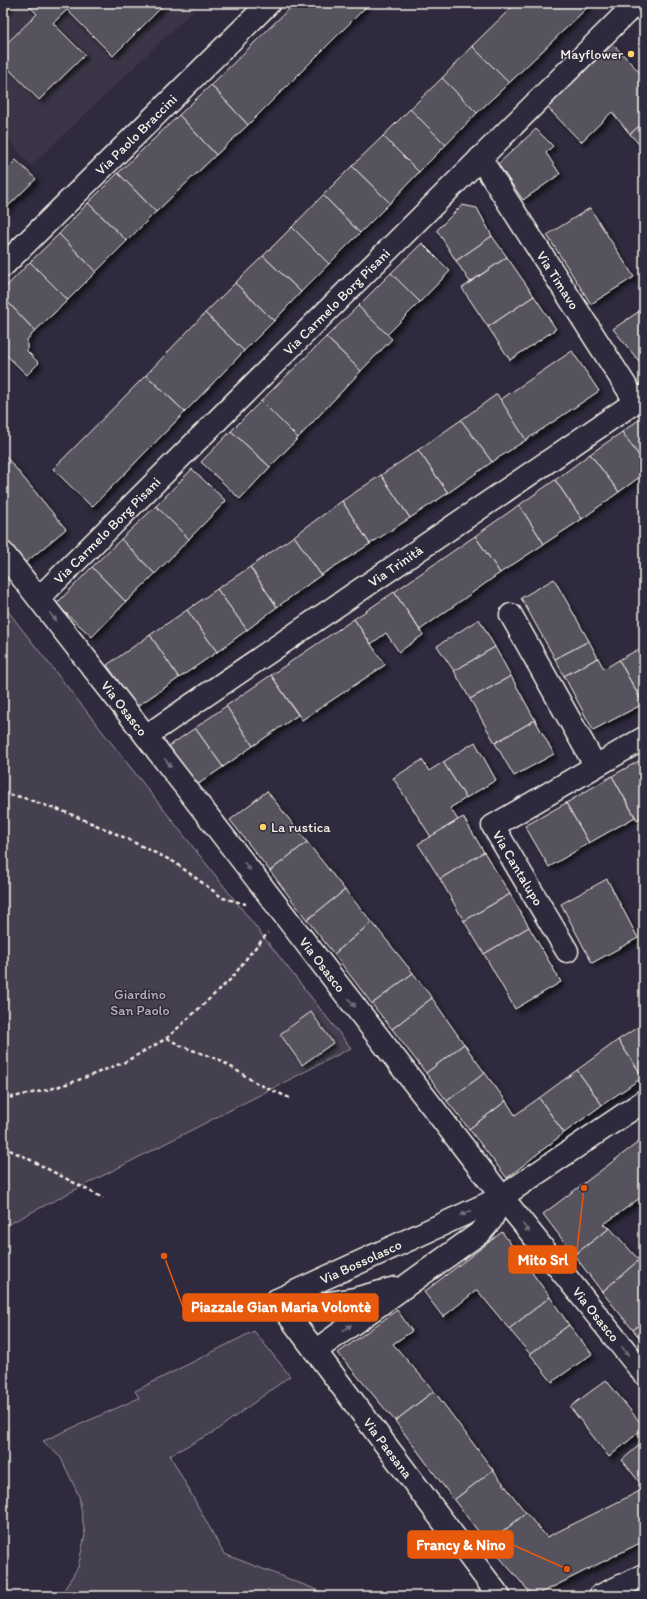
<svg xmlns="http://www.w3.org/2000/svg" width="647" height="1599" font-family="Itim,sans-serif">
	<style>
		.built { fill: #3b3647 }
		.green { fill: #454050; stroke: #9c989c }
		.building { fill: #56525f; stroke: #f4f1e8; filter: url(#shadow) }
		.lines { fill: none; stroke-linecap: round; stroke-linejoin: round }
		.minor-casing { stroke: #f4f1e8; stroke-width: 25 }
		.path { stroke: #f4f1e8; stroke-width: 2.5; stroke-dasharray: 4 3; stroke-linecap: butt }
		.minor { stroke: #2f2a3d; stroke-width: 22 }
		.oneway { fill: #747079 }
		.poi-dot { fill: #ffd166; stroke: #2f2a3d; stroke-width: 1.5 }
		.labels { text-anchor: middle; stroke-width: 3; stroke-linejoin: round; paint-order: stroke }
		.poi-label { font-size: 14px; fill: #f4f1e8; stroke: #2f2a3d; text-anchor: end }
		.street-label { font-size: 14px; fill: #f4f1e8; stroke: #2f2a3d }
		.park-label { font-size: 14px; fill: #b7b3b3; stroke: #2f2a3d }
		.leader { fill: none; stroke: #e8590c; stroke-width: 1.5 }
		.callout-dot { fill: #e8590c; stroke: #2f2a3d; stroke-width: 1.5 }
		.callout { fill: #e8590c; stroke: #e8590c; stroke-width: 1.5 }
		.callout-label { font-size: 15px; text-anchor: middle; font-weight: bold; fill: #fff }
	</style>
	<defs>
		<filter id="shadow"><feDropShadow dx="3.5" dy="3.5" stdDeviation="2" flood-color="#0009"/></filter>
	</defs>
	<rect width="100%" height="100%" fill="#2f2a3d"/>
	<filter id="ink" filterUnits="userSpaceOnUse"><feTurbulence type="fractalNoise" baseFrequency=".025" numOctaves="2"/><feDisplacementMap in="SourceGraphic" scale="8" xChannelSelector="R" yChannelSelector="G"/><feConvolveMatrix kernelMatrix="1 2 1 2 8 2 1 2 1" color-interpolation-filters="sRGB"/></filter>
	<g filter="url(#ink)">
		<polygon class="built" points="3,3 201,3 31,166 3,131"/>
		<g class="green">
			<polygon points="3,605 351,1048 3,1227"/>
			<polygon points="254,1331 290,1376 214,1432 170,1455 224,1554 333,1596 56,1596 64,1590 78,1567 85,1535 79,1496 61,1458 43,1441 139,1398 135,1391"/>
		</g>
		<g class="building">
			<polygon points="3,3 13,3 3,13"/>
			<polygon points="26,3 164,3 165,4 113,56 67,10 53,23 85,55 39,100 3,63 3,47 37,14"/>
			<polygon points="295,3 370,3 248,125 211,85"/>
			<polygon points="516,3 586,3 589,6 509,83 472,46"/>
			<polygon points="613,44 644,77 644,122 630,134 612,112 581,142 547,107"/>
			<polygon points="472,46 509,83 477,113 442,78"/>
			<polygon points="442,78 477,113 446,145 410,109"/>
			<polygon points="211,85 248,125 216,155 179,115"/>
			<polygon points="410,109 446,145 419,172 383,136"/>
			<polygon points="179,115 216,155 156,212 118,173"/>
			<polygon points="644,122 644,150 630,134"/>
			<polygon points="536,129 553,146 546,153 560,174 523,200 498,164"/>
			<polygon points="383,136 419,172 390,203 352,166"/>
			<polygon points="16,160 36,179 3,211 3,173"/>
			<polygon points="352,166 390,203 360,233 323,195"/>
			<polygon points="118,173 156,212 127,241 88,203"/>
			<polygon points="323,195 360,233 329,264 292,227"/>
			<polygon points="88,203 127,241 96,272 59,234"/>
			<polygon points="462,205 477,208 492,236 456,261 437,230"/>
			<polygon points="590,208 634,277 591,304 547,235"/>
			<polygon points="292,227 329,264 301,292 263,256"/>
			<polygon points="59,234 96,272 68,300 30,262"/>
			<polygon points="492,236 507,257 470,282 456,261"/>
			<polygon points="422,243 450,271 420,302 391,273"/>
			<polygon points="263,256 301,292 274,321 235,283"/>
			<polygon points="507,257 534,296 488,327 462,288"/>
			<polygon points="30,262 68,300 35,331 3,297 3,290"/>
			<polygon points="391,273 420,302 387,335 358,306"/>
			<polygon points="235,283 274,321 244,351 205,313"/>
			<polygon points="534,296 556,329 510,360 488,327"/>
			<polygon points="3,297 35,331 27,340 27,351 39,363 27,375 3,352"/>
			<polygon points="358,306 392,339 361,371 326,337"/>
			<polygon points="644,308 644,364 642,365 613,329"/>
			<polygon points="205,313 244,351 185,412 146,375"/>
			<polygon points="326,337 361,371 298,438 261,401"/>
			<polygon points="572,351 599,391 526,440 500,400"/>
			<polygon points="146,375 185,412 92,507 53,469"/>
			<polygon points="497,394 526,440 492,462 461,420"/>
			<polygon points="261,401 298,438 270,467 231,431"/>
			<polygon points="644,416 644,463 622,432"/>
			<polygon points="461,420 492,462 448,493 418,450"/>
			<polygon points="231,431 270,467 240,499 201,462"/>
			<polygon points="622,432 644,463 644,474 619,492 590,454"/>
			<polygon points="418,450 448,493 410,518 381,475"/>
			<polygon points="3,453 66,529 25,563 3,537"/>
			<polygon points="590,454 619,492 582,519 555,480"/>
			<polygon points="192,469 226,501 189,539 156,506"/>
			<polygon points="381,475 410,518 370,544 342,501"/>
			<polygon points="555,480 582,519 544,544 519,505"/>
			<polygon points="342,501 370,544 321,575 294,536"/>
			<polygon points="519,505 544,544 500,573 475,536"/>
			<polygon points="156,506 189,539 155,574 121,539"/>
			<polygon points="294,536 321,575 277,607 250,567"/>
			<polygon points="475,536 500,573 420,630 394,592"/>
			<polygon points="121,539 155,574 126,602 92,567"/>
			<polygon points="92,567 126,602 92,637 56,604"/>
			<polygon points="250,567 277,607 247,630 217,589"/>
			<polygon points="554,579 589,641 555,659 521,598"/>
			<polygon points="217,589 247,630 217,652 187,610"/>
			<polygon points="394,592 423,635 399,652 386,633 371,644 354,619"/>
			<polygon points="187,610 217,652 179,678 150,635"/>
			<polygon points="354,619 385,665 302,720 271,675"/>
			<polygon points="479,619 495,647 454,671 437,646"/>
			<polygon points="150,635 179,678 136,707 107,665"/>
			<polygon points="589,641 598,658 564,676 555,659"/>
			<polygon points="644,646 644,703 643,704 619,660"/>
			<polygon points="495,647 511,676 470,699 454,671"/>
			<polygon points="598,658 604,669 619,660 643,704 593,730 564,676"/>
			<polygon points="271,675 298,715 253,746 226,706"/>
			<polygon points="511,676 535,720 495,743 470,699"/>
			<polygon points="226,706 253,746 223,767 195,728"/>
			<polygon points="535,720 554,754 514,776 495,743"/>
			<polygon points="195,728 223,767 197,785 169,746"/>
			<polygon points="475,742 496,780 466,798 443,762"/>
			<polygon points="644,758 644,816 637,820 612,776"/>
			<polygon points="422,760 429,771 443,762 466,798 450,808 458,820 431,837 393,778"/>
			<polygon points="612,776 635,817 589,843 566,803"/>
			<polygon points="267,791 307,842 270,871 230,820"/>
			<polygon points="566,803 589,843 549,867 525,826"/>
			<polygon points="463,817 484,852 440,879 418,844"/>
			<polygon points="307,842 345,890 307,920 270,871"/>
			<polygon points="484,852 510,894 464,921 440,879"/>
			<polygon points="607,879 638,938 592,963 561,904"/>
			<polygon points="345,890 372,922 334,954 307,920"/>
			<polygon points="510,894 529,927 484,954 464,921"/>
			<polygon points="372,922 413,973 372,1004 334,954"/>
			<polygon points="529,927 561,982 515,1009 484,954"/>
			<polygon points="413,973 432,998 392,1029 372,1004"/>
			<polygon points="432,998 464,1044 426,1073 392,1029"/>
			<polygon points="311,1012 333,1043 302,1065 280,1034"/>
			<polygon points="644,1023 644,1076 643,1077 618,1040"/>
			<polygon points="618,1040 643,1077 602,1105 577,1070"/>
			<polygon points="464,1044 485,1073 447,1101 426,1073"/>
			<polygon points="577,1070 602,1105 564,1133 539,1098"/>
			<polygon points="485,1073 506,1101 469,1129 447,1101"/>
			<polygon points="539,1098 564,1133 507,1178 469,1129 506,1101 515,1115"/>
			<polygon points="644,1138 644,1195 603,1225 610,1228 574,1255 543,1214"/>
			<polygon points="610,1228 639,1260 602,1292 574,1255"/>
			<polygon points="502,1232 550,1297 509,1329 477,1290 443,1317 424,1292"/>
			<polygon points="639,1260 644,1267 644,1321 633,1330 602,1292"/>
			<polygon points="550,1297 569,1325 530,1354 509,1329"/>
			<polygon points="397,1310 412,1331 393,1344 434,1391 395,1421 338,1353"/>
			<polygon points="644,1321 644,1343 633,1330"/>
			<polygon points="569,1325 592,1354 552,1382 530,1354"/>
			<polygon points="606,1380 644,1427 644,1428 609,1457 570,1407"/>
			<polygon points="434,1391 493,1470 454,1500 395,1421"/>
			<polygon points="644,1441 644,1488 622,1460"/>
			<polygon points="493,1470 526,1513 488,1544 454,1500"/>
			<polygon points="644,1489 644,1541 535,1596 533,1596 488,1544 526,1513 547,1537"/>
		</g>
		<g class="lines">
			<g class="minor-casing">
				<g id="minor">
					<path id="s1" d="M480 158 636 402"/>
					<path id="s2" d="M3 266 269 3"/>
					<path id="s3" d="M3 553 146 736 502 1197 644 1374"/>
					<path id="s4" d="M39 598 634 5"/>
					<polyline points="511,615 595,765"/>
					<path id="s5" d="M146 736 644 396"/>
					<polyline points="567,951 493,826 644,738"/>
					<path id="s6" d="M277 1300 502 1197 644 1101"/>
					<path id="s7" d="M277 1300 499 1596"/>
					<polyline points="278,1300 323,1304 354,1299 395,1288"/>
					<polyline points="315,1351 481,1232 491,1220 502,1197"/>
					<polyline points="600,1596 644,1575"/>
				</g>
			</g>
			<g class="path">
				<polyline points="3,794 21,797 68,813 119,835 174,862 223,898 246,904"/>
				<polyline points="167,1038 181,1046 220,1060 258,1084 292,1099"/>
				<polyline points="3,1099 47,1090 76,1081 125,1062 167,1038 232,978 249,955 268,933"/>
				<polyline points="3,1147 25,1157 103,1198"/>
			</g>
			<use href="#minor" class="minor"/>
		</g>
		<defs><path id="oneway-solid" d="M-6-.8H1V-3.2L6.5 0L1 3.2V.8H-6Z"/></defs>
		<g class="oneway">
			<use href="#oneway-solid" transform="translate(53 617) rotate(52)"/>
			<use href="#oneway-solid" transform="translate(168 763) rotate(52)"/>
			<use href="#oneway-solid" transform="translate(247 866) rotate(52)"/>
			<use href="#oneway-solid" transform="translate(352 1003) rotate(52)"/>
			<use href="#oneway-solid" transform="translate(466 1213) rotate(155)"/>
			<use href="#oneway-solid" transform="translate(526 1228) rotate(51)"/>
			<use href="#oneway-solid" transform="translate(347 1328) rotate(-35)"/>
			<use href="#oneway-solid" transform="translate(625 1351) rotate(51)"/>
		</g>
	</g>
	<g class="poi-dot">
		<circle cx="631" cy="54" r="4"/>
		<circle cx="263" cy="827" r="4"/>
	</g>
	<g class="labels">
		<g class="poi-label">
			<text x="623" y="59">Mayflower</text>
			<text x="271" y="832" text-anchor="start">La rustica</text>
		</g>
		<g class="street-label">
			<text dy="5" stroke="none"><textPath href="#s2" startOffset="187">Via Paolo Braccini</textPath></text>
			<text dy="5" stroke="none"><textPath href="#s1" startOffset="145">Via Timavo</textPath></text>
			<text dy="5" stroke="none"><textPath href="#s4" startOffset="420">Via Carmelo Borg Pisani</textPath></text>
			<text dy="5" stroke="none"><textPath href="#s4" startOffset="96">Via Carmelo Borg Pisani</textPath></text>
			<text dy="5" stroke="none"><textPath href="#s5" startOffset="302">Via Trinità</textPath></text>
			<text dy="5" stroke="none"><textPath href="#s3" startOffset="197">Via Osasco</textPath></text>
			<text transform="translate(518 868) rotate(59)" y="5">Via Cantalupo</text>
			<text dy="5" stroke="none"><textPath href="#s3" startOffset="521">Via Osasco</textPath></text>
			<text dy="5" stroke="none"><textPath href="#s6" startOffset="92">Via Bossolasco</textPath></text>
			<text dy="5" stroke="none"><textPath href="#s3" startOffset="965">Via Osasco</textPath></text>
			<text dy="5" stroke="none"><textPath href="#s7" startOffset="185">Via Paesana</textPath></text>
		</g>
		<g class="park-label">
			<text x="140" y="999">Giardino<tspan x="140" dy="16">San Paolo</tspan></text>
		</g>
	</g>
	<path class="leader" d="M584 1188L576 1259M164 1256L183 1307M567 1569L513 1545"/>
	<g class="callout-dot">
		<circle cx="584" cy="1188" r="4"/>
		<circle cx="164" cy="1256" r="4"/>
		<circle cx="567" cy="1569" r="4"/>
	</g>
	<g class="callout">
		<rect x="509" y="1246" width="67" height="27" rx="4"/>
		<rect x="183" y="1294" width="195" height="27" rx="4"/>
		<rect x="408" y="1531" width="105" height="27" rx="4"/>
	</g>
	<g class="callout-label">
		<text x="543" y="1265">Mito Srl</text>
		<text x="281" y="1312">Piazzale Gian Maria Volontè</text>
		<text x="461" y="1550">Francy &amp; Nino</text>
	</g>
	<rect width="647" height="1599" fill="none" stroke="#2f2a3d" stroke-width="16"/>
	<rect x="8" y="8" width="631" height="1583" fill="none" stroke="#f4f1e8" stroke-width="1.5" filter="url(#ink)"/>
</svg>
